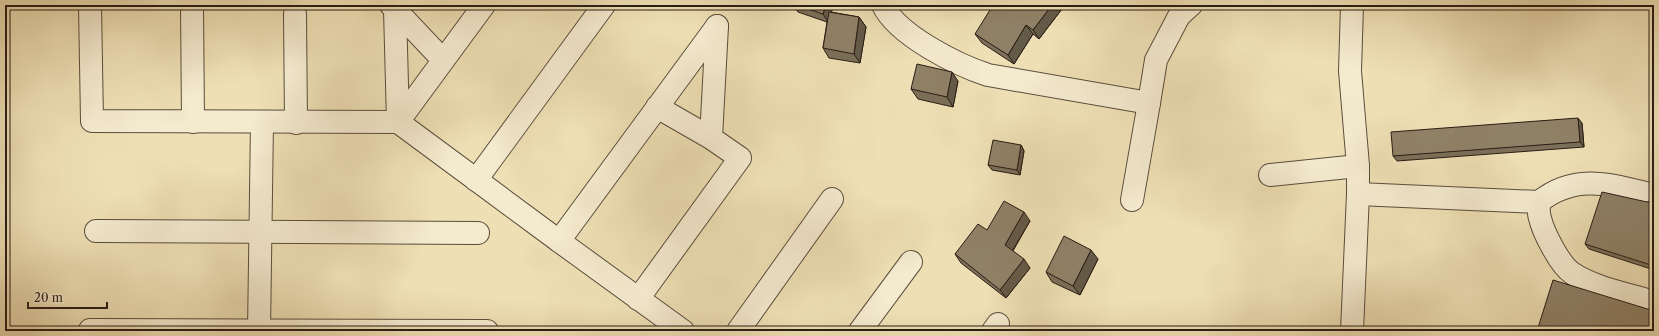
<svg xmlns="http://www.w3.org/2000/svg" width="1659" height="336" font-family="'Libre Caslon Text',serif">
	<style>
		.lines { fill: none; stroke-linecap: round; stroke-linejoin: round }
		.minor-casing { stroke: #5a4d3c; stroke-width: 24 }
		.tertiary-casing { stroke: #5a4d3c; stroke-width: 24 }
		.minor { stroke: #f4eace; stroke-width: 22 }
		.tertiary { stroke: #f4eace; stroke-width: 22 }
		.wall { fill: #7b6f59; stroke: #281c14 }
		.shaded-wall { fill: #645a48; stroke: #281c14 }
		.building { fill: #8f8167; stroke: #281c14 }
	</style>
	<rect width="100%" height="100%" fill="#eedfb4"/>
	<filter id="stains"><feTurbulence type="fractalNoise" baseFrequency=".005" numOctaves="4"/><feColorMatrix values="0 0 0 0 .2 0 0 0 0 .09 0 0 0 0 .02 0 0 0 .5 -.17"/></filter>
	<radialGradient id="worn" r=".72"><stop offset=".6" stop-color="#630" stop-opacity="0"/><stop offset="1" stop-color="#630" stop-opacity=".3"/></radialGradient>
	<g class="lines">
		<g class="minor-casing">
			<g id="minor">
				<polyline points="90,5 92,121 398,122 395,10"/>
				<polyline points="192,5 193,122"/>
				<polyline points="391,5 443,60"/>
				<polyline points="484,5 398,122 559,241"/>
				<path d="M883 5C897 35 957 65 988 75L1149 103 1156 60 1179 16 1191 5"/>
				<polyline points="295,14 296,123"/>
				<polyline points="711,138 717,26"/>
				<polyline points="1270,175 1358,166"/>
				<polyline points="476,180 604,5"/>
				<path d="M1358 194 1539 202C1576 172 1612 185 1654 195"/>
				<polyline points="1132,200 1149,103"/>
				<path d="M1539 202C1539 207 1538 213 1540 218 1543 232 1560 265 1572 273 1594 288 1628 294 1654 302"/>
				<polyline points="96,231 478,233"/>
				<polyline points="638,299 740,158 711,138 657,107"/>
				<polyline points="90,330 487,331"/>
				<polyline points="259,331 262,123"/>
				<polyline points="683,331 559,241 717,26"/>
				<polyline points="738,331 832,199"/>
				<polyline points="860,331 911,262"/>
				<polyline points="993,331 998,324"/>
			</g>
		</g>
		<g class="tertiary-casing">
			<polyline id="tertiary" points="1352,5 1350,71 1358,166 1358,194 1352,331"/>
		</g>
		<use href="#minor" class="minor"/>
		<use href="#tertiary" class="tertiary"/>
	</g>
	<g class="wall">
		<polygon points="793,5 834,5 831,12 859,17 866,27 860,63 829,58 823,48 827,22 798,12"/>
		<polygon points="1065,5 1039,39 1033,34 1014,64 982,43 975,34"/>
		<polygon points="958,81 953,107 918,99 911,89"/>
		<polygon points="1582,123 1584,147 1397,161 1393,156"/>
		<polygon points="1021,145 1024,151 1020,175 992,170 988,165"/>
		<polygon points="1654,201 1654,270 1589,249 1585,244 1647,202"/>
		<polygon points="1030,221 1013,251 1030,268 1006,298 961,263 955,254 987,230"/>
		<polygon points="1098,259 1080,295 1052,282 1046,272"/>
	</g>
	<g class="shaded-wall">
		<polygon points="826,5 834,5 828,22 823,14"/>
		<polygon points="1052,5 1065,5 1039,39 1033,30"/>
		<polygon points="859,17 866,27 860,63 854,54"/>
		<polygon points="1026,25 1033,34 1014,64 1008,55"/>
		<polygon points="952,72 958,81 953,107 947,97"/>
		<polygon points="1578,118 1582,123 1584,147 1580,142"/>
		<polygon points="1021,145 1024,151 1020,175 1017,170"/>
		<polygon points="1024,212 1030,221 1011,253 1005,245"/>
		<polygon points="1091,250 1098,259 1080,295 1073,286"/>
		<polygon points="1024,259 1030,268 1006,298 1000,290"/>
	</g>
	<g class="building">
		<polygon points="795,5 826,5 823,14"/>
		<polygon points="993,5 1052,5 1033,30 1026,25 1008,55 975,34"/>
		<polygon points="829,12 859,17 854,54 823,48"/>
		<polygon points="917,64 952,72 947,97 911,89"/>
		<polygon points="1578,118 1580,142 1393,156 1391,132"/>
		<polygon points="993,140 1021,145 1017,170 988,165"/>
		<polygon points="1602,192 1647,202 1654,201 1654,266 1585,244"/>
		<polygon points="1004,201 1024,212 1005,245 1024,259 1000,290 955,254 978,224 987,230"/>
		<polygon points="1064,236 1091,250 1073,286 1046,272"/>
		<polygon points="1553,280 1654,311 1654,331 1537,331"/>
	</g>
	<rect width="1659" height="336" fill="none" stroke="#eedfb4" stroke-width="20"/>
	<rect x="6" y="6" width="1647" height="324" fill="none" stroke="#281c14" stroke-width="2"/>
	<rect x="10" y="10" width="1639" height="316" fill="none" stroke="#281c14"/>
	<path d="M28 302v6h79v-6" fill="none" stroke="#281c14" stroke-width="2"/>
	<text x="34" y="302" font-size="12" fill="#281c14" stroke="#f4eace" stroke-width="3" paint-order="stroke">20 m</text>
	<rect width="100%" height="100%" filter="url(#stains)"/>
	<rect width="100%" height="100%" fill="url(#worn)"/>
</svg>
